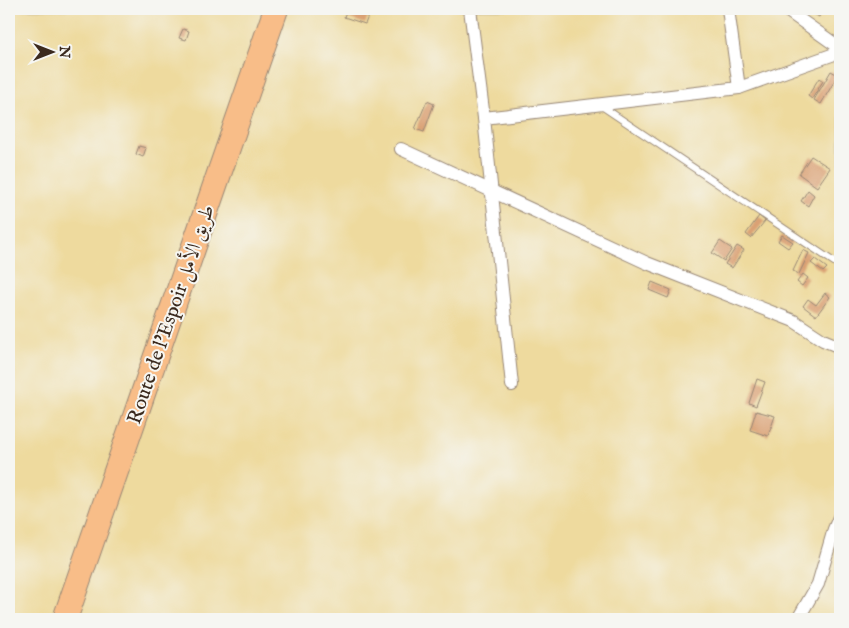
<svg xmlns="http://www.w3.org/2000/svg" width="849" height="628" font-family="'IM FELL English',Amiri,serif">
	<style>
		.sand { fill: #eeda9e; stroke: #94825e }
		.building { fill: #daa174 }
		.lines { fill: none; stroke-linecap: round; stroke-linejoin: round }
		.lane-casing { stroke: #978675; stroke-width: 8 }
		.street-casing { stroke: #978675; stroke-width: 14 }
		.highway-casing { stroke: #978675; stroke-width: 26 }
		.lane { stroke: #fff; stroke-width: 6 }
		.street { stroke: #fff; stroke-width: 12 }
		.highway { stroke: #f8bd88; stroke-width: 24 }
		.labels { text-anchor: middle; stroke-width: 4; stroke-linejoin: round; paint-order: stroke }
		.street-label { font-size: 20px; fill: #3b2a1e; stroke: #f6f6f2 }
	</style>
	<rect width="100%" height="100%" fill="#f6f6f2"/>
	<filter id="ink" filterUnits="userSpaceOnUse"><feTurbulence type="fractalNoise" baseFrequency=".02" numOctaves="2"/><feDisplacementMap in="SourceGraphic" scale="10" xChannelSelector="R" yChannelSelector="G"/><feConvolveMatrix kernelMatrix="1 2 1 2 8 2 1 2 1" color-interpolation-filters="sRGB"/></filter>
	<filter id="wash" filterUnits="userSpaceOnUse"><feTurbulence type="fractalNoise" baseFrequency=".0096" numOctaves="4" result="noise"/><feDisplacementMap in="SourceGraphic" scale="20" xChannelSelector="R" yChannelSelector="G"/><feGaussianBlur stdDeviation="1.12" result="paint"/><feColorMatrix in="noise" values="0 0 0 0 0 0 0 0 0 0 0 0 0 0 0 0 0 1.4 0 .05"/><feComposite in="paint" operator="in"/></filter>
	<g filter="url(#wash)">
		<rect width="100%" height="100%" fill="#f3e3cc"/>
		<rect class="sand" x="9" y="9" width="831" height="610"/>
		<g id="blocks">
			<g class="building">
				<polygon points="347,9 371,9 365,24 344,17"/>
				<polygon points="811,9 819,9 822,11 819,17 809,11"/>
				<polygon points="183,29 189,31 186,40 179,38"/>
				<polygon points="831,71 838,75 821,104 814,100"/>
				<polygon points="819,78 823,81 812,99 808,96"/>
				<polygon points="427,101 434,104 424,132 415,129"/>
				<polygon points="139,146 146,148 143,157 136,154"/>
				<polygon points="811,156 830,168 817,187 799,174"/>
				<polygon points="808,190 814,195 808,206 801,201"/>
				<polygon points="759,216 765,221 751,238 746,234"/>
				<polygon points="782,235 793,242 788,248 778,241"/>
				<polygon points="720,241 732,249 724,261 712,253"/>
				<polygon points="737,246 744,250 732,268 725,264"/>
				<polygon points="803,250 809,253 799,274 793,271"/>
				<polygon points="815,259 827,268 823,272 811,263"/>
				<polygon points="803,274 808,278 802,286 797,282"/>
				<polygon points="652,282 671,290 668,298 649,290"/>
				<polygon points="825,293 830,297 816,316 803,306 808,299 816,305"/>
				<polygon points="757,379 765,382 756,406 749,403"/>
				<polygon points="756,411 775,416 768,436 750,430"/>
			</g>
		</g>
	</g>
	<g filter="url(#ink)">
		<use href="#blocks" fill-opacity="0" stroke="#978675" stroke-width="1"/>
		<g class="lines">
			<g class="lane-casing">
				<polyline id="lane" points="600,105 840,266"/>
			</g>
			<g class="street-casing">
				<g id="street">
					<polyline points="470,9 484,118 512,385"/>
					<polyline points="728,9 739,88"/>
					<polyline points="785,9 840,48"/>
					<polyline points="484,118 739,88 840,52"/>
					<polyline points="401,149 647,263 794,321 823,340 840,347"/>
					<polyline points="798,619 818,584 834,529 840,515"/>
				</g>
			</g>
			<g class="highway-casing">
				<polyline id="highway" points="65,619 276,9"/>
			</g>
			<use href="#lane" class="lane"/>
			<use href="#street" class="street"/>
			<use href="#highway" class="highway"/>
		</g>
	</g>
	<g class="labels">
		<g class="street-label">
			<text transform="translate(170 314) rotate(-71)" y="7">Route de l’Espoir طريق الأمل</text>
		</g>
	</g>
	<rect width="849" height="628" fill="none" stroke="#f6f6f2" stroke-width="30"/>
	<g transform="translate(52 52) rotate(90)" stroke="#f6f6f2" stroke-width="4" paint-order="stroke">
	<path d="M0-4L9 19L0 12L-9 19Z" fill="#3b2a1e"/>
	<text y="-8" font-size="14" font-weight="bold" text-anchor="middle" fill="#3b2a1e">N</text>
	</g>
</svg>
